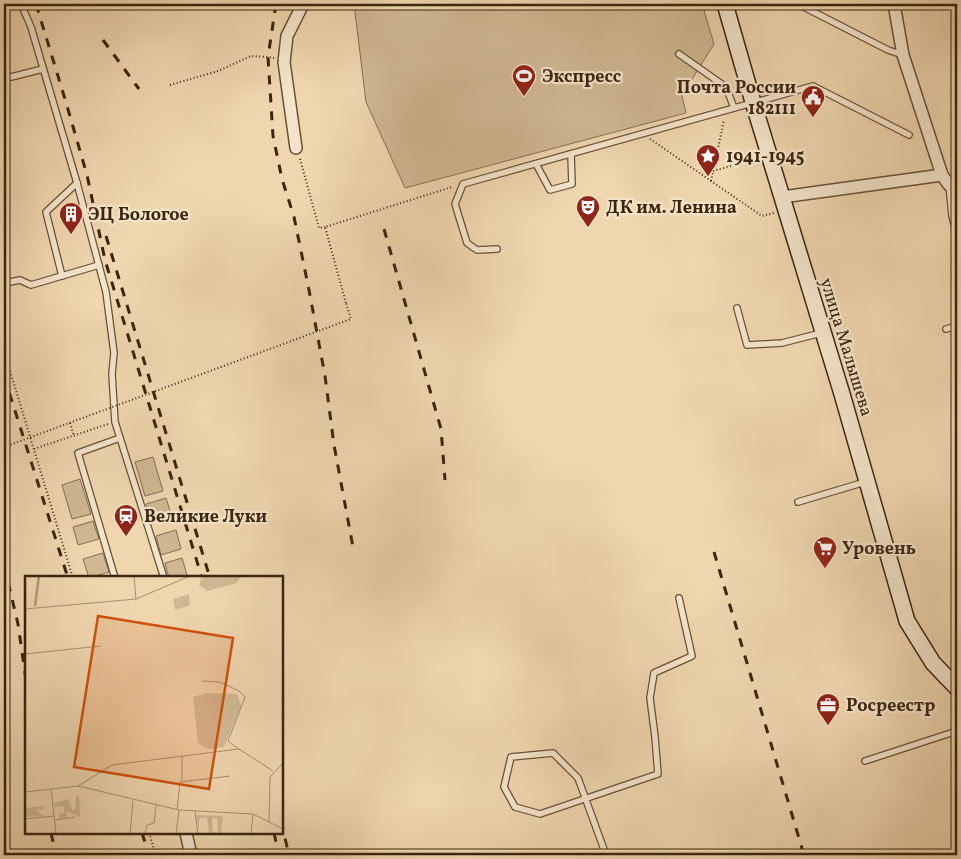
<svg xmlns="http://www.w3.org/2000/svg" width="961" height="859" font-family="Vollkorn,serif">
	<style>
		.green { fill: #d0b894; stroke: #856e52 }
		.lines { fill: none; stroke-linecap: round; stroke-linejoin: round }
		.lane-casing { stroke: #675137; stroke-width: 8 }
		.street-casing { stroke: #675137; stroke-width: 14 }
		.secondary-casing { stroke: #3a250f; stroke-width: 18 }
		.path { stroke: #3a250f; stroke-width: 2; stroke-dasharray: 1 2.5; stroke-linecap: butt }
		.lane { stroke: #f5e4cb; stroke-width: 5.5 }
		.street { stroke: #f5e4cb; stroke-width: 11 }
		.secondary { stroke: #f5e4cb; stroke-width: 15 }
		.rail { stroke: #3a250f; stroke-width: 3; stroke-dasharray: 9 9; stroke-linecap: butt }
		.path-bridge { stroke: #3a250f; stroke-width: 2; stroke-dasharray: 1 2.5; stroke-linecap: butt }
		.labels { text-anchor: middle; stroke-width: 4.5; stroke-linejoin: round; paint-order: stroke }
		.poi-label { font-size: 18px; font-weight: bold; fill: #3a250f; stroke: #f5e4cb; text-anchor: start }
		.street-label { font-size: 18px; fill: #3a250f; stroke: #f5e4cb }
		.inset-river { fill: none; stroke: #b19a79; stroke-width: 2.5 }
		.inset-road { fill: none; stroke: #a78f6f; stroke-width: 1 }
		.view { fill: #ce510c; fill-opacity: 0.15; stroke: #ce510c; stroke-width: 2.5 }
		.inset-edge { fill: none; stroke: #3a250f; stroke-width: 2.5 }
	</style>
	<rect width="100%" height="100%" fill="#efd6af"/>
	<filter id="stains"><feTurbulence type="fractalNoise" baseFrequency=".004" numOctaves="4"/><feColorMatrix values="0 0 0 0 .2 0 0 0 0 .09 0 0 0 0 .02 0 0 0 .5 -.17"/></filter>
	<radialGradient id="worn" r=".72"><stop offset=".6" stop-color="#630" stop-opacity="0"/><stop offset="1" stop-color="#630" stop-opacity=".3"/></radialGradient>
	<g class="green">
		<polygon points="354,4 702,4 714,44 689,84 691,89 681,92 686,113 405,188 366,102"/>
		<polygon points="153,457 163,491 145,496 135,462"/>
		<polygon points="80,479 91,514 72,519 62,485"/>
		<polygon points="166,498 172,517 151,523 146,504"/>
		<polygon points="93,521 99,539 78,545 73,527"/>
		<polygon points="176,530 181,549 161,555 156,536"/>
		<polygon points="103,553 109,572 89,578 83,559"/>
		<polygon points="182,558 188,578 169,578 165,563"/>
	</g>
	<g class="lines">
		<g class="lane-casing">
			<g id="lane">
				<polyline points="21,4 31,27 77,183 106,292 114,353 112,374 115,422 164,578"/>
				<polyline points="798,4 888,50 903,55"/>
				<polyline points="679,54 726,87 734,108"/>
				<polyline points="4,75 7,78 43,69"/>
				<polyline points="536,164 550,190 572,184 571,154"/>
				<polyline points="949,185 952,216 957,235"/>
				<polyline points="497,249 477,250 467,243 455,204 463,184 813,86 909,135"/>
				<polyline points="62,276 46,212 77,183"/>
				<polyline points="4,283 20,280 31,285 99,265"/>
				<polyline points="737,308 747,345 782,343 821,333"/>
				<polyline points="946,329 957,326"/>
				<polyline points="798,502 865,482"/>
				<polyline points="115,578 78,453 120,438"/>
				<polyline points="865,761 957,731"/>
				<polyline points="606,855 578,778 553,753 511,757 504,787 515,807 540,814 658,774 655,737 650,698 654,673 692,656 679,598"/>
			</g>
		</g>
		<g class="street-casing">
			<g id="street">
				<polyline points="894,4 903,55 942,175 949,185 957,185"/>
				<polyline points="296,148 284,62 287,36 303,4"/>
				<polyline points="782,197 942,175"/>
				<polyline points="186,833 191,855"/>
			</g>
		</g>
		<g class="secondary-casing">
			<polyline id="secondary" points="725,4 753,102 842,394 907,621 933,663 957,688"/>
		</g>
		<g class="path">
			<polyline points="170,85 218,71 251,56 268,57 275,58"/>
			<polyline points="650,139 762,216 774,213"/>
			<polyline points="300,159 319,228 325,227"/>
			<polyline points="713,171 756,159"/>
			<polyline points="711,181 724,120"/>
			<polyline points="346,303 325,227 452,187"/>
			<polyline points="4,351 73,578"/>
			<polyline points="70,423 74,436"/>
			<polyline points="34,449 108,424"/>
			<polyline points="149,833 156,855"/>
		</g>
		<use href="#lane" class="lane"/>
		<use href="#street" class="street"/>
		<use href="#secondary" class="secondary"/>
		<g class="rail">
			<polyline points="36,4 65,99 87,175 105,260 202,578"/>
			<polyline points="276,4 268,57 273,136 282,179 294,217 309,290 325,376 334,445 353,547"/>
			<polyline points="103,40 139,89"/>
			<polyline points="384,229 441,429 445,480"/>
			<polyline points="106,236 210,578"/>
			<polyline points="4,376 68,578"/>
			<polyline points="714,552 804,855"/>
			<polyline points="4,565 18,624 26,680"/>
			<polyline points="281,821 289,855"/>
			<polyline points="51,833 56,855"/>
			<polyline points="142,833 149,855"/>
			<polyline points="274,833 279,855"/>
		</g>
		<polyline class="path-bridge" points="4,447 351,319 346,303"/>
	</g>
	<defs>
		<g id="stadium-pin" transform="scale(1.25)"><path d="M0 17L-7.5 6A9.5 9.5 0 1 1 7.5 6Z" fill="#8f2418" stroke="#f5e4cb"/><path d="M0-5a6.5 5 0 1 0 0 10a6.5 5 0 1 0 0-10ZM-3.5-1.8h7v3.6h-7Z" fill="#fff"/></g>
		<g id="civic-pin" transform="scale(1.25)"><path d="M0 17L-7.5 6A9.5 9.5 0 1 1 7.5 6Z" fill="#8f2418" stroke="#f5e4cb"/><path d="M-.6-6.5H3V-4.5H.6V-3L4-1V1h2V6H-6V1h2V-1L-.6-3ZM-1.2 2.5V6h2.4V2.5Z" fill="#fff"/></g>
		<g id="sight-pin" transform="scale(1.25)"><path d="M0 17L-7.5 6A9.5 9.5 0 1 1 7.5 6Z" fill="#8f2418" stroke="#f5e4cb"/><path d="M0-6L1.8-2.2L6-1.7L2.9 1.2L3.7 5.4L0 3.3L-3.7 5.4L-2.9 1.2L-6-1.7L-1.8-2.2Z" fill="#fff"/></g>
		<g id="theatre-pin" transform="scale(1.25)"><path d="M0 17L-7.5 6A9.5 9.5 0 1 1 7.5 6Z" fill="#8f2418" stroke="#f5e4cb"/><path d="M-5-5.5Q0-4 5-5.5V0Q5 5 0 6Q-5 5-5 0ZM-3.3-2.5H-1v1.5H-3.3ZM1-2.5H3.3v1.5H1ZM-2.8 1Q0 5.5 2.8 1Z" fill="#fff"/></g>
		<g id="building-pin" transform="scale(1.25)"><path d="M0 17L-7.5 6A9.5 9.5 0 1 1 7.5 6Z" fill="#8f2418" stroke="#f5e4cb"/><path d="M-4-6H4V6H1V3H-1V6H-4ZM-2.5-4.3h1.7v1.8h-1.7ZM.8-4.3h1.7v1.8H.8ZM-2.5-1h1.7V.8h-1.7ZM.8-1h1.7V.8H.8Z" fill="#fff"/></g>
		<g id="station-pin" transform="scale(1.25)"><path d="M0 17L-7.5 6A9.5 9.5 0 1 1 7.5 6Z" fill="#8f2418" stroke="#f5e4cb"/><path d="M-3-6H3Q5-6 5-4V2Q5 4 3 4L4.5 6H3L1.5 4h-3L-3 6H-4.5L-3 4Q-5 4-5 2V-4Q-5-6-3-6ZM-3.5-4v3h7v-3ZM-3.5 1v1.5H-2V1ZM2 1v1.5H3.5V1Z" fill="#fff"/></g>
		<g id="supermarket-pin" transform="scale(1.25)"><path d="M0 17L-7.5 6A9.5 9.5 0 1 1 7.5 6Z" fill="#8f2418" stroke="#f5e4cb"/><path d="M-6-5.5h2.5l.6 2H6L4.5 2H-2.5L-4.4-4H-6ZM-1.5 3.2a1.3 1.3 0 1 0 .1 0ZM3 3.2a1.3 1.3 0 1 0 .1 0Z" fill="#fff"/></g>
		<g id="office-pin" transform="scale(1.25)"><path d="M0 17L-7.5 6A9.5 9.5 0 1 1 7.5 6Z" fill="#8f2418" stroke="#f5e4cb"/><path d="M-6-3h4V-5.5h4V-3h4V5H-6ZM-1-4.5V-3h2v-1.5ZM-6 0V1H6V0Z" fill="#fff"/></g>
	</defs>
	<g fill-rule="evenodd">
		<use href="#stadium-pin" x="524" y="76"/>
		<use href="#civic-pin" x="813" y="97"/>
		<use href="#sight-pin" x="708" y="156"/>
		<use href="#theatre-pin" x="588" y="207"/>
		<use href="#building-pin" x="71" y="214"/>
		<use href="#station-pin" x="126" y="516"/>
		<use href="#supermarket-pin" x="825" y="548"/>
		<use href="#office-pin" x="828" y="705"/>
	</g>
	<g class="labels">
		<g class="poi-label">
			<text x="542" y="82">Экспресс</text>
			<text x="796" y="93" text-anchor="end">Почта России<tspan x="796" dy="21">182111</tspan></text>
			<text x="726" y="162">1941-1945</text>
			<text x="606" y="213">ДК им. Ленина</text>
			<text x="88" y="220">ЭЦ Бологое</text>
			<text x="144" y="522">Великие Луки</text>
			<text x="842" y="554">Уровень</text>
			<text x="846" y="711">Росреестр</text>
		</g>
		<g class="street-label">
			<text transform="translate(847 347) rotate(73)" y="6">улица Малышева</text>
		</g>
	</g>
	<g transform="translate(25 576)">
		<rect width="258" height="258" fill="#efd6af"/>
		<path d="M177 0H216L212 7 182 15 174 9ZM164 18 165 29 150 34 148 23ZM182 117 212 118 216 130 199 171 183 173 173 167 168 121ZM54 220 55 241 44 236H41L42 241 34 242 33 238 39 237V230L29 231V227L43 223 48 235 51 231V221ZM19 230V233L11 234 19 240 0 241V232ZM171 239 198 240 196 257H193L192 242H187L188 257H184L182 242H174V254Z" fill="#d0b894"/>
		<path class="inset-river" d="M10 30 14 0"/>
		<path class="inset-road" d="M109 0 111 23M0 33 111 23 165 0M0 78 76 70M177 105 195 106 214 115 220 121 203 165 214 173M157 205V180M53 210 87 189 214 173 248 195M26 213 31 258M0 216 53 210 154 234 228 238 258 253M152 234 155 206 205 200M170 236 173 258M0 243 29 240M29 244 50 241M244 246 245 201 258 187M105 258 108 225M120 258 122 249 129 247 131 230M151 258 154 234M226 258 228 238"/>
		<path class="view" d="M73 40 208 62 184 213 49 191Z"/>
		<rect width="258" height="258" class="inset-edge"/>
	</g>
	<rect width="961" height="859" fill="none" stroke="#efd6af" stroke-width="20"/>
	<rect x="5" y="5" width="951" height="849" fill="none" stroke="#3a250f" stroke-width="2.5"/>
	<rect x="10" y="10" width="941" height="839" fill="none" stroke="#3a250f"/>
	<rect width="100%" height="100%" filter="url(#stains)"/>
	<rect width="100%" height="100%" fill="url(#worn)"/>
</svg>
